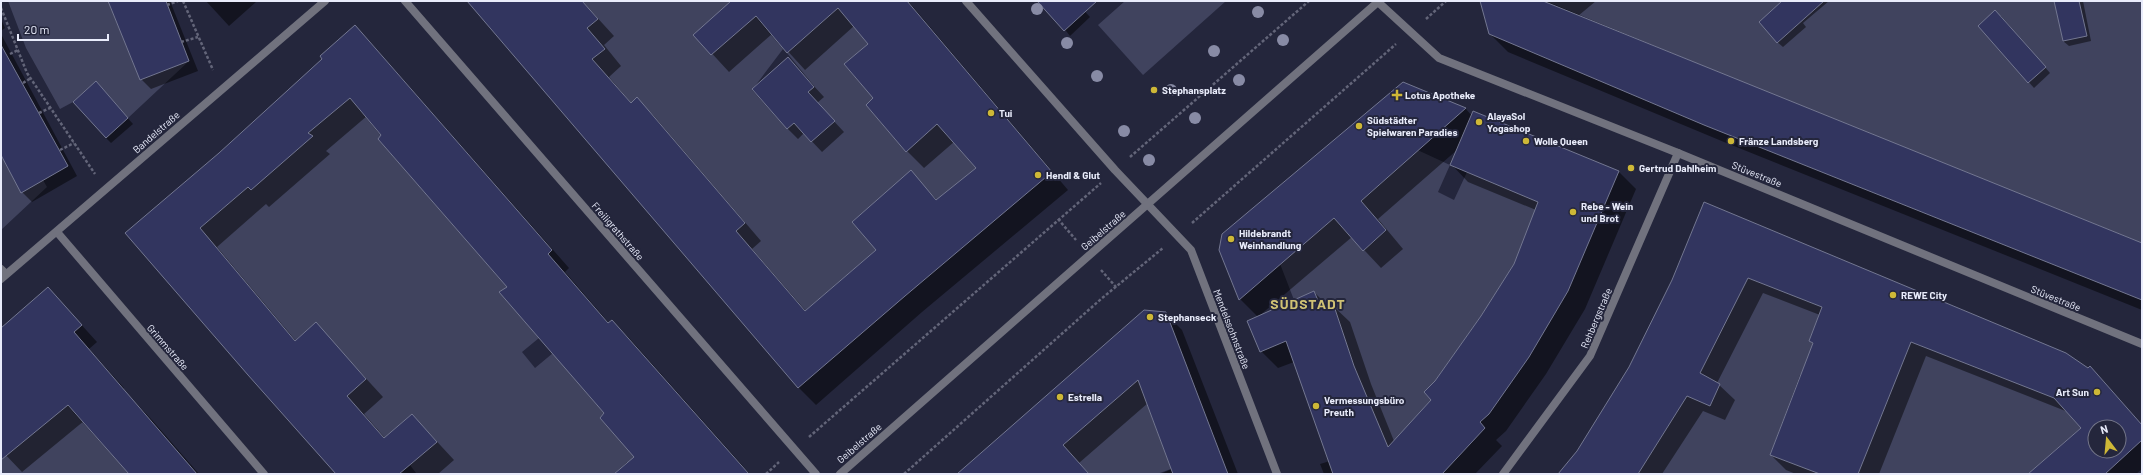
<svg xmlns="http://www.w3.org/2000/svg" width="2143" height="475" font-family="Barlow,sans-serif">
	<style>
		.green { fill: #40435e }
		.shadow { fill: #0007; fill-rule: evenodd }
		.building { fill: #32355f; stroke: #737791; fill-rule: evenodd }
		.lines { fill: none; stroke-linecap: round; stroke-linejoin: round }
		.path { stroke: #636579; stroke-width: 2.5; stroke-dasharray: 3 2; stroke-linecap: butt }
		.service { stroke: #71727e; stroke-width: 8 }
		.minor { stroke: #71727e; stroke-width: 8 }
		.tertiary { stroke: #71727e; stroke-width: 8 }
		.tree { fill: #888ba5 }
		.poi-dot { fill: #ceb837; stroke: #24263c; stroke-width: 1.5 }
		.labels { text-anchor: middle; stroke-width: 4; stroke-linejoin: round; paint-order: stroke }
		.poi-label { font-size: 10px; font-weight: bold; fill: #e9ecfb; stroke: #24263c; text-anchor: start }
		.street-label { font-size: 10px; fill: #e9ecfb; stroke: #24263c }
		.district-label { font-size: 14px; font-weight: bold; letter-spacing: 1px; fill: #d0c274; stroke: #24263c }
	</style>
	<rect width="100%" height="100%" fill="#24263c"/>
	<g class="green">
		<polygon points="8,1 108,1 140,80 189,61 128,118 96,81 73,102 60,109 26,48"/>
		<polygon points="582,1 742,1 783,49 752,90 787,129 794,123 811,142 834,122 808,92 814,86 787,53 838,8 868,44 844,64 860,83 897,77 866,105 906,152 937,124 976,168 923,212 911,171 852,222 868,240 884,243 805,311 736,231 745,223 637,98 631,103 592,59 604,49 587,28"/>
		<polygon points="1125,1 1226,1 1143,75 1098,25"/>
		<polygon points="1546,1 2142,1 2142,243 1725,75"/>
		<polygon points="353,95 358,108 381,136 378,139 507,287 500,292 539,338 522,352 535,368 553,353 604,413 600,418 615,435 659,474 637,474 627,462 614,474 415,474 416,473 410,465 436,442 412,414 384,438 347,396 315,323 291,344 191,236 248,187 312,136 308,133"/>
		<polygon points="1411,147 1450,165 1438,192 1454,200 1467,172 1547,205 1532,219 1514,264 1481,316 1435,381 1424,392 1431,400 1379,458 1354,366 1332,304 1321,308 1294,300 1277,256 1295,252 1334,218 1363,251 1386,230 1361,201 1404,163"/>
		<polygon points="1,155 21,192 43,180 47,187 1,230"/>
		<polygon points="1730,271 1822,307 1809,341 1835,350 1800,375 1770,455 1820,474 1638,474 1687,396 1720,384 1700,373 1734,306"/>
		<polygon points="1911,342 2054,398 2081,428 2028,474 1858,474"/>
		<polygon points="38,373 129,474 1,474 1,452"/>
		<polygon points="1138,380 1171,469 1157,474 1089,474 1063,445"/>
	</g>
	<g class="shadow">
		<polygon points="109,1 170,1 198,71 151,89 141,79"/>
		<polygon points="206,1 257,1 229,26"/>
		<polygon points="468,1 582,1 614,36 604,45 621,66 609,77 632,104 637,99 654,116 761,241 752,249 806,311 878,250 911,172 937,200 977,168 954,142 924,168 907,151 867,105 875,98 870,44 854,26 805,70 772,34 729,72 695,35 733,1 908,1 1068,190 922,312 816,405 799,388"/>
		<polygon points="1043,1 1075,1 1090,17 1070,36"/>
		<polygon points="1489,1 1596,1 1578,16 2142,244 2142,310 1724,142 1508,52 1490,34"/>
		<polygon points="1784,1 1829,1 1803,23 1806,27 1783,47 1777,42"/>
		<polygon points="2055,1 2083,1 2091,41 2069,46 2063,41"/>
		<polygon points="2001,16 2050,73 2034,88 1979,26"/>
		<polygon points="1,19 5,28 1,31"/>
		<polygon points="355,26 372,44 569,268 565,272 609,323 612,321 630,339 750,474 614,474 635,457 606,413 508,287 367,116 326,151 330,154 269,207 266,204 217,247 296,341 316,324 383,397 364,414 385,438 412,415 429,433 454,460 438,474 339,474 126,233 219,153 323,59"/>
		<polygon points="1,34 77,176 32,202 22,192 1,153"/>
		<polygon points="788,58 824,97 817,103 844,132 822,152 804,133 798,139 787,128"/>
		<path d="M1403 83 1466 109 1472 116 1473 112 1619 172 1636 189 1585 309 1546 374 1506 431 1496 440 1502 446 1475 474H1324L1320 464 1330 461 1294 362 1278 368 1261 351 1258 317 1240 299 1220 250ZM1457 150 1451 164 1468 182 1536 210 1515 264 1482 316 1436 382 1433 400 1394 441 1371 384 1350 322 1332 305 1328 306 1314 292 1259 316 1352 237 1381 268 1403 249 1378 219Z"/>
		<polygon points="101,88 133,124 111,143 106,138"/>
		<path d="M1704 204 2088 369 2090 367 2142 425V469L2136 474H2029L2082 428 2068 412 1926 356 1879 474H1796L1786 470 1771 455 1813 344 1810 341 1820 315 1763 293 1717 383 1735 400 1725 420 1703 411 1662 474H1560L1578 451 1630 367 1672 280ZM2095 427H2119V451H2095Z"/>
		<polygon points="48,288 97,342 89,349 124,388 22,472 1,450 1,330"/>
		<polygon points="1165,313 1182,330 1238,474 1160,474 1172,469 1148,403 1079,463 1089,474 958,474"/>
		<polygon points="134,401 152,420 199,474 130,474"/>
	</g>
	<g class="building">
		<polygon points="108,1 166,1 189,61 140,80"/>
		<polygon points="467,1 582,1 598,19 587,28 605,49 592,59 631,103 637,97 745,223 736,231 805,311 876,250 852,222 911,170 936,200 976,168 937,124 906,152 866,105 873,98 844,64 868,44 838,8 787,53 756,16 711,55 693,35 731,1 907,1 1052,172 905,296 798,388"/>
		<polygon points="1037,1 1097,1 1064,31"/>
		<polygon points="1480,1 1543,1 2142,243 2142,300 1704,125 1489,34"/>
		<polygon points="1782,1 1824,1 1777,43 1759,22"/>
		<polygon points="2054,1 2079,1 2087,36 2063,41"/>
		<polygon points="1995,10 2046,67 2028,83 1978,26"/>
		<polygon points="355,25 552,250 548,254 608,323 612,320 749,474 614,474 634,457 600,418 604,413 499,292 507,287 378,139 381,135 350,98 308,133 313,136 251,190 248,187 200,228 295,341 316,322 366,379 347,396 384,438 412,414 437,442 399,474 336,474 248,375 125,233 219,153 322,59 320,56"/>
		<polygon points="1,45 68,166 21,193 1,155"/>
		<polygon points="788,57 814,87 808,92 835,121 811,142 794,123 787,129 752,89"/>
		<polygon points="96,81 128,118 106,138 73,102"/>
		<polygon points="1403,82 1466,108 1361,201 1386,230 1363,251 1334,218 1239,300 1219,250 1222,234"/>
		<polygon points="1473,111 1619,171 1568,291 1529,357 1489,414 1480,422 1485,428 1442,474 1333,474 1286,341 1260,352 1247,321 1314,291 1321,308 1333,303 1354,366 1388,447 1431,400 1424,392 1435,381 1481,316 1514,264 1538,202 1450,165"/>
		<path d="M1704 202 2066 353 2088 368 2090 366 2142 425V440L2105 474H2028L2081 428 2054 398 1911 342 1858 474H1820L1770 455 1813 343 1809 341 1822 307 1748 278 1700 373 1720 384 1710 406 1687 396 1638 474H1558L1577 451 1629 367 1672 280ZM2095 427H2119V451H2095Z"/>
		<polygon points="48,287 82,325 74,332 197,474 129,474 68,405 1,460 1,328"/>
		<polygon points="1144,310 1166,312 1228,474 1173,474 1138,380 1063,445 1089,474 957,474"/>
	</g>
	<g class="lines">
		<g class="path">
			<polyline points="183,1 213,70"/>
			<polyline points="167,5 178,1"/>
			<polyline points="1,8 27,73 95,174"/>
			<polyline points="1426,19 1446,1"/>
			<polyline points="181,42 198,37"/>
			<polyline points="10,54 18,50"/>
			<polyline points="23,83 31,78"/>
			<polyline points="39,113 50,108"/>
			<polyline points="60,150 74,143"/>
			<polyline points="1130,157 1309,1"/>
			<polyline points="1058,219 1076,240"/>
			<polyline points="1192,223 1396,44"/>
			<polyline points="1101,270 1116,287"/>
			<polyline points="809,437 1101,183"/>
			<polyline points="766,474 779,462"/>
			<polyline points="904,474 1101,299 1163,248"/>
		</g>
		<polyline class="service" points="1,269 6,274"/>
		<g class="minor">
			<polyline points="405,1 816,474"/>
			<polyline points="966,1 1115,170 1191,250 1277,474"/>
			<polyline points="1378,2 1439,58 1678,153 2142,344"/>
			<polyline points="57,232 264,474"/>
			<polyline points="1,279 325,1"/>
			<polyline points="1503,474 1590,356 1678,153"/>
		</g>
		<polyline class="tertiary" points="840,474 1379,1"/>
	</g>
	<g class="tree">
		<circle cx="1037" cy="9" r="6"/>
		<circle cx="1258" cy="12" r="6"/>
		<circle cx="1283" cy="40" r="6"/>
		<circle cx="1067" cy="43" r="6"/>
		<circle cx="1214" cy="51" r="6"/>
		<circle cx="1097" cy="76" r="6"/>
		<circle cx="1239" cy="80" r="6"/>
		<circle cx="1171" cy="90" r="6"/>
		<circle cx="1195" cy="118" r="6"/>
		<circle cx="1124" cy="131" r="6"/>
		<circle cx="1149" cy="160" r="6"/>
	</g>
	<g class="poi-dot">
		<circle cx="1154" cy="90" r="4"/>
		<path d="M1395 89h4v4h4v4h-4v4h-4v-4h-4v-4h4z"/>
		<circle cx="991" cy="113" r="4"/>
		<circle cx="1479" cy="122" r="4"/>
		<circle cx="1359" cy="126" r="4"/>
		<circle cx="1526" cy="141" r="4"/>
		<circle cx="1731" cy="141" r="4"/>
		<circle cx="1631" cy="168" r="4"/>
		<circle cx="1038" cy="175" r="4"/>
		<circle cx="1573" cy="212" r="4"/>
		<circle cx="1231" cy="239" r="4"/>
		<circle cx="1893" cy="295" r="4"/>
		<circle cx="1150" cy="317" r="4"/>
		<circle cx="2097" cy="392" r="4"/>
		<circle cx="1060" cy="397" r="4"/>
		<circle cx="1316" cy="406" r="4"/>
	</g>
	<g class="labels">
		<g class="poi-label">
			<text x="1162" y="94">Stephansplatz</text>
			<text x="1405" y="99">Lotus Apotheke</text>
			<text x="999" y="117">Tui</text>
			<text x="1487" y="120">AlayaSol<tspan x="1487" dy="12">Yogashop</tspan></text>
			<text x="1367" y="124">Südstädter<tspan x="1367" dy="12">Spielwaren Paradies</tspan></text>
			<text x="1534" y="145">Wolle Queen</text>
			<text x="1739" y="145">Fränze Landsberg</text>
			<text x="1639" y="172">Gertrud Dahlheim</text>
			<text x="1046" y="179">Hendl &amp; Glut</text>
			<text x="1581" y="210">Rebe - Wein<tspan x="1581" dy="12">und Brot</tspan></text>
			<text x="1239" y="237">Hildebrandt<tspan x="1239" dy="12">Weinhandlung</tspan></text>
			<text x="1901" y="299">REWE City</text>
			<text x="1158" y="321">Stephanseck</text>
			<text x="2089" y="396" text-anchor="end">Art Sun</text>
			<text x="1068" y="401">Estrella</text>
			<text x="1324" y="404">Vermessungsbüro<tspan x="1324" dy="12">Preuth</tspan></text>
		</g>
		<g class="street-label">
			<text transform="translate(156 132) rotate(-41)" y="4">Bandelstraße</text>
			<text transform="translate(1757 174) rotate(22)" y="4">Stüvestraße</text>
			<text transform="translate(1103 230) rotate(-41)" y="4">Geibelstraße</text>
			<text transform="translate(618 231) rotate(49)" y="4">Freiligrathstraße</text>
			<text transform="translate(2056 298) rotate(22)" y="4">Stüvestraße</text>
			<text transform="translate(1596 318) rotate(-67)" y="4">Rehbergstraße</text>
			<text transform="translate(1232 329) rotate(69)" y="4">Mendelssohnstraße</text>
			<text transform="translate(168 347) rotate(49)" y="4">Grimmstraße</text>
			<text transform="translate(859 443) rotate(-41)" y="4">Geibelstraße</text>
		</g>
		<g class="district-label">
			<text x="1308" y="309">SÜDSTADT</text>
		</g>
	</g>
	<rect width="2143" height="475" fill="none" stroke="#e9ecfb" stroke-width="4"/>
	<g transform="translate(2107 439) rotate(344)"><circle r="19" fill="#24263c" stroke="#737588"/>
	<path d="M0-3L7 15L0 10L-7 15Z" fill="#ceb837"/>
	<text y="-6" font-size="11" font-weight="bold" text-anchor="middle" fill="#e9ecfb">N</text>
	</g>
	<path d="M18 34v6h90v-6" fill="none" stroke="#e9ecfb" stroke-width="2"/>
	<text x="24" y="34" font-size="12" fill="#e9ecfb" stroke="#24263c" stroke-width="3" paint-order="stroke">20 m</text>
</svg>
